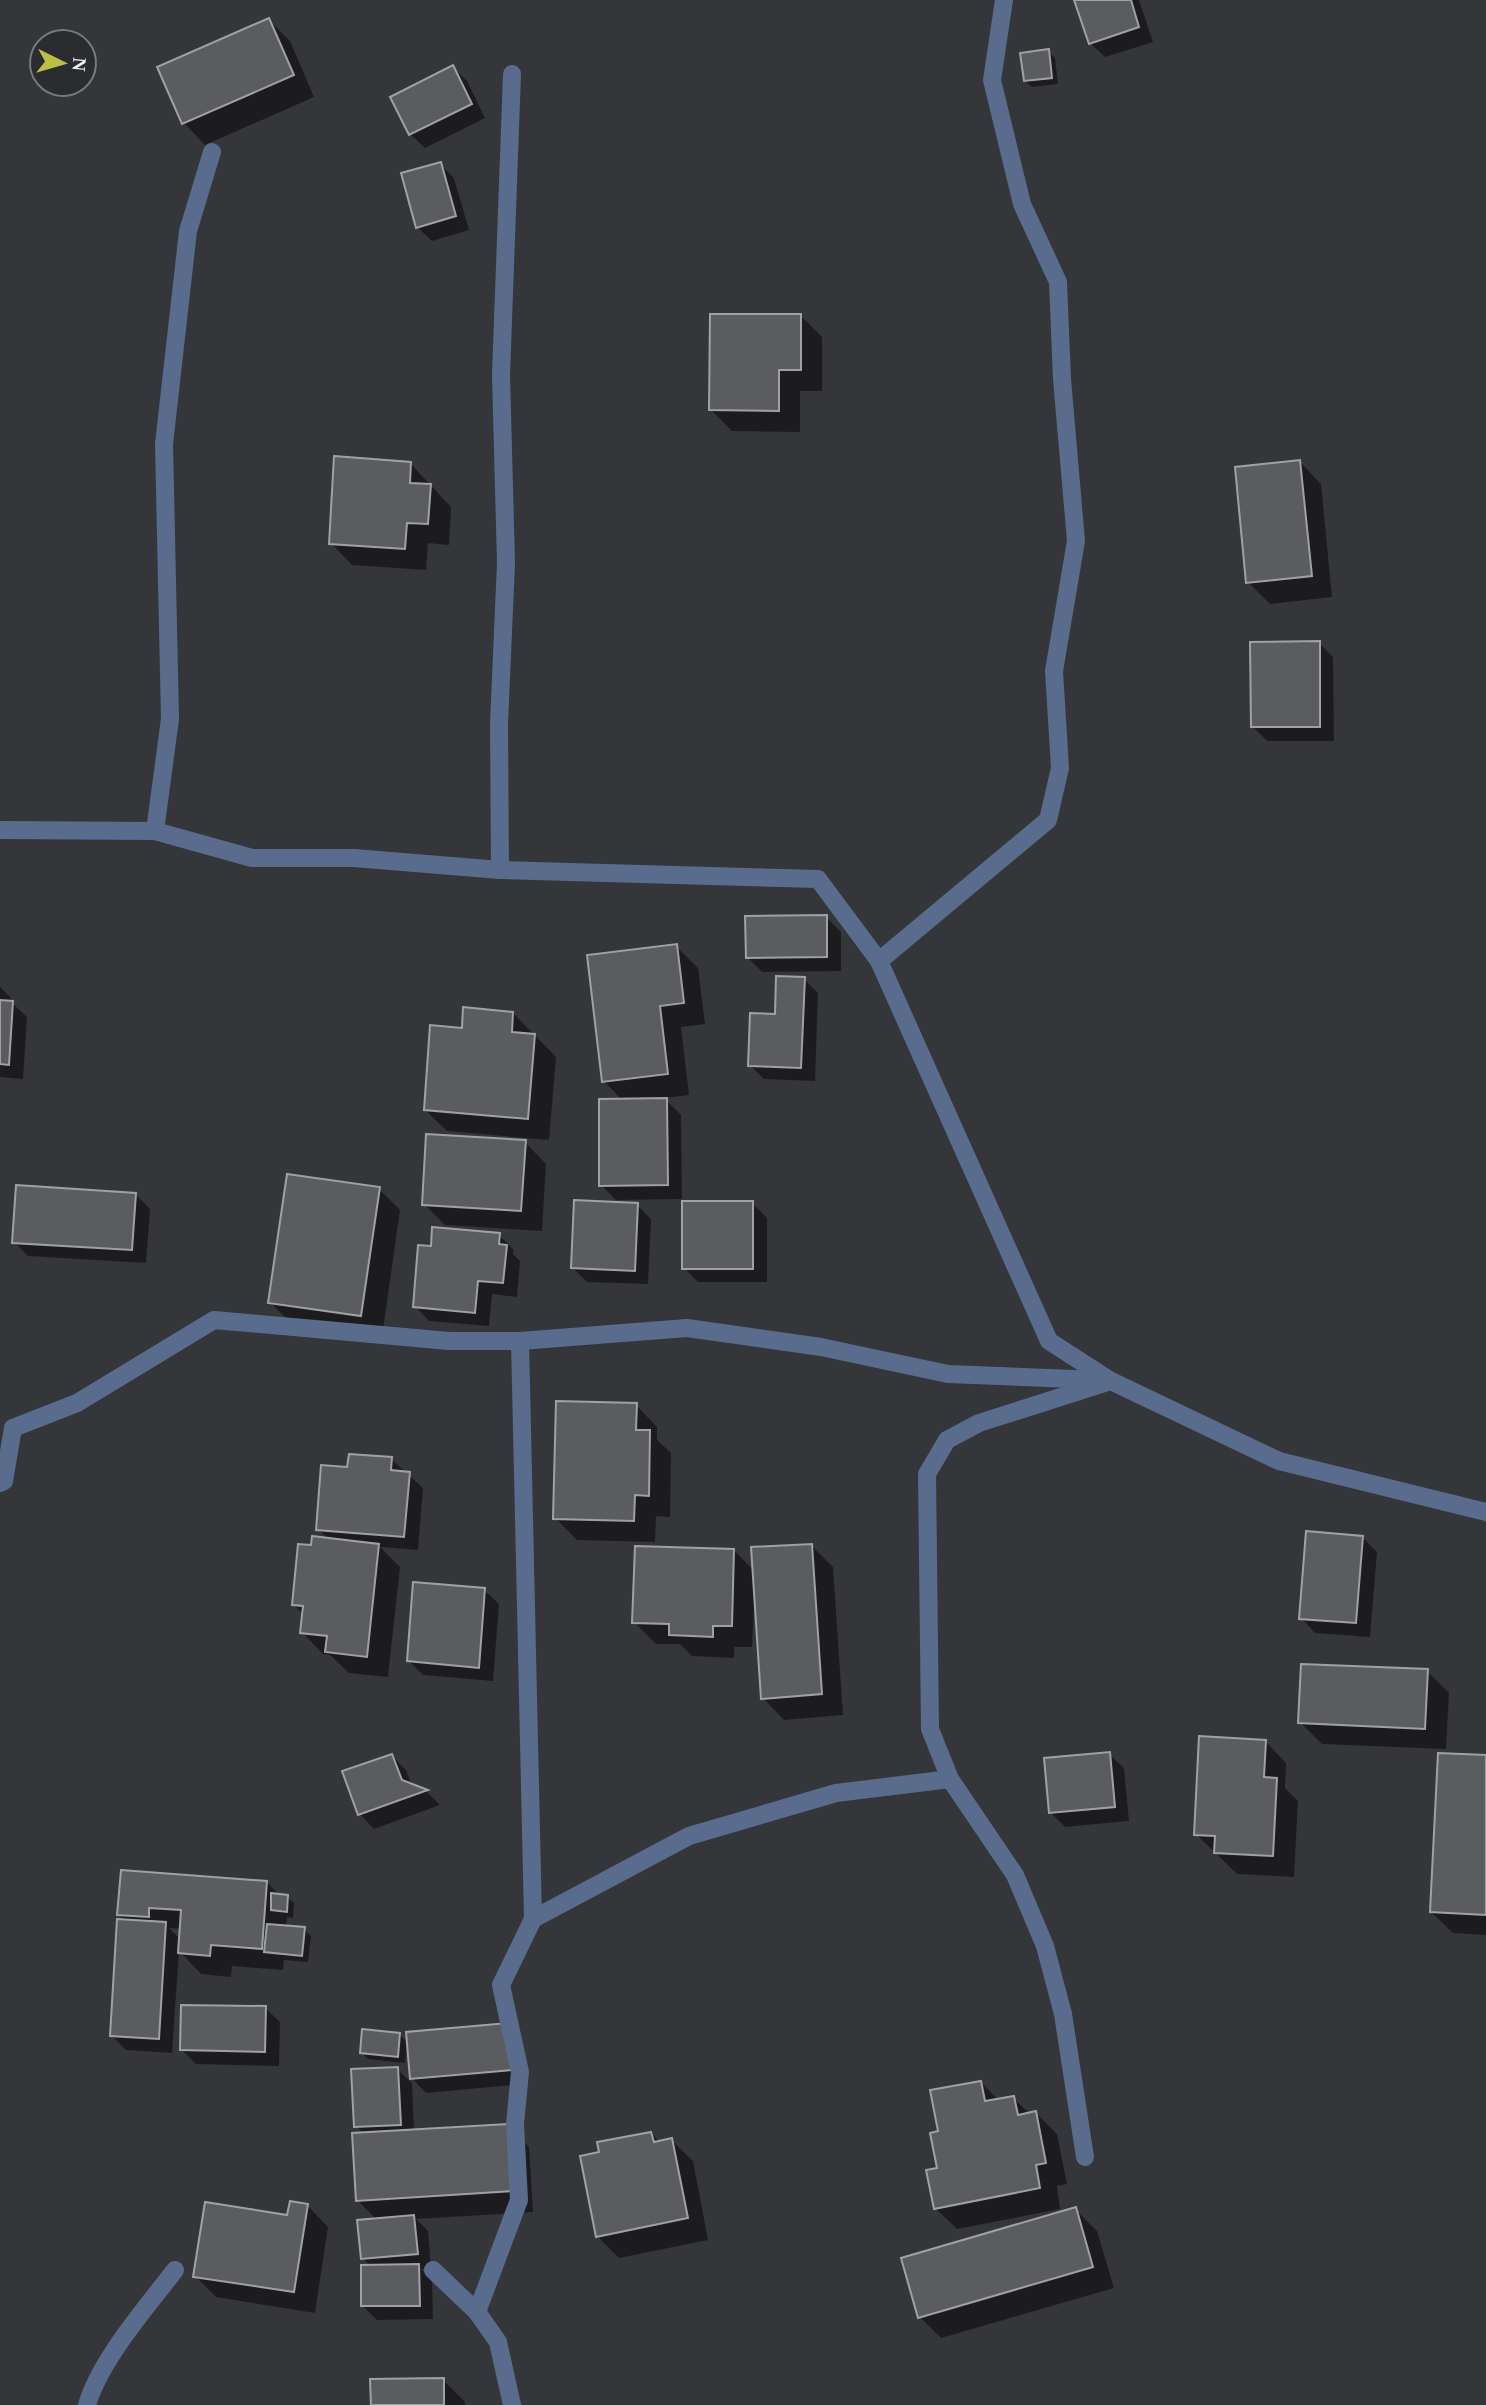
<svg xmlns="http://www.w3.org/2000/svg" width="1486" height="2405" font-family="Georgia,serif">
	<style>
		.shadow { fill: #0007; fill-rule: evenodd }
		.building { fill: #5b5c5f; stroke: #a0a1a4; stroke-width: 2 }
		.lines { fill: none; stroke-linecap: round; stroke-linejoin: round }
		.minor { stroke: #596c8d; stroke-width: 18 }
	</style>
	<rect width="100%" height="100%" fill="#353639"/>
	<g class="shadow">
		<polygon points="1076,0 1139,0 1153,42 1105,57 1090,43"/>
		<polygon points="269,20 290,41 314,97 205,145 184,123 160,68"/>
		<polygon points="1048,51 1055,58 1058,84 1032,87 1025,81"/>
		<polygon points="453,67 467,81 485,118 425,148 410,134"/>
		<polygon points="440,164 454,178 469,230 432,241 417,227"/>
		<polygon points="801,316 822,337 822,391 800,391 800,432 732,431 711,410"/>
		<polygon points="1300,462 1321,484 1332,597 1270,604 1248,582"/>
		<polygon points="410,463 451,507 449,545 428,543 426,570 352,565 331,543"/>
		<polygon points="1319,643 1333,657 1334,741 1267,741 1253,727"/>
		<polygon points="826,917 841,932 841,971 762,972 747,957"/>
		<polygon points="676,946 698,968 705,1024 681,1027 689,1095 664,1098 681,1115 682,1199 616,1200 601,1185 623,1101 604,1081"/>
		<polygon points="804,979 818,993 815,1081 764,1079 750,1065"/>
		<polygon points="0,987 11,998 11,1002 27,1017 23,1079 0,1077"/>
		<polygon points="513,1013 556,1057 549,1140 447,1131 425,1110 463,1030"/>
		<polygon points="525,1142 546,1164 542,1231 445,1225 424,1204"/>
		<polygon points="379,1189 400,1210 382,1337 292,1324 270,1302"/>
		<polygon points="135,1194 150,1209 146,1263 28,1256 14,1242"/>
		<polygon points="752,1203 767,1218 767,1282 698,1282 684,1268"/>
		<polygon points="637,1205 651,1219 648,1284 587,1282 572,1267"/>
		<polygon points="499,1235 513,1249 513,1254 520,1261 517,1297 492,1294 489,1326 429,1321 415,1306 432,1248"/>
		<polygon points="636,1405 657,1427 657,1440 671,1453 670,1517 656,1516 655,1542 577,1540 555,1518"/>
		<polygon points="391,1459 423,1488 418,1550 380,1547 400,1567 388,1677 349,1673 330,1655 323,1654 302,1632 304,1615 293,1604 313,1547 329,1540 318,1529 349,1469"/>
		<polygon points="1362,1537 1377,1552 1370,1637 1315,1633 1301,1618"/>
		<polygon points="811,1545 833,1567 843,1715 784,1720 763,1698 757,1605 754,1605 752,1647 734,1647 734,1658 692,1656 680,1644 656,1644 634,1622 734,1550 754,1571"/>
		<polygon points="484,1590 499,1604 493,1681 423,1675 409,1661"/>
		<polygon points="1427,1671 1449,1693 1446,1749 1322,1744 1300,1722"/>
		<polygon points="1265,1741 1286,1763 1285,1788 1298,1801 1294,1877 1237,1874 1196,1834"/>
		<polygon points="1109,1754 1124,1768 1129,1821 1065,1827 1050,1812"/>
		<polygon points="392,1756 406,1770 412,1786 427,1792 440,1805 374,1829 360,1814"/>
		<polygon points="1486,1757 1486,1935 1453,1933 1431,1912"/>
		<path d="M122 1872 267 1882 280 1896 287 1897 294 1903 293 1918 287 1917 286 1927 304 1929 311 1936 308 1962 284 1960 283 1970 232 1966 231 1977 201 1974 179 1951 172 2053 126 2050 112 2036 126 1922 119 1915ZM169 1928 182 1929 181 1940Z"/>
		<polygon points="265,2008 280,2022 279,2066 196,2064 182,2050"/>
		<polygon points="507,2025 525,2084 426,2093 412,2078"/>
		<polygon points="400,2035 407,2042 405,2063 368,2059 361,2052"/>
		<polygon points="397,2069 412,2083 414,2131 508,2125 529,2147 533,2212 416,2219 428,2231 431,2268 421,2269 432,2280 433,2319 377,2320 363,2306 371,2267 363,2258 377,2220 357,2200 364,2134 356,2126"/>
		<polygon points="981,2082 999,2101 1013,2098 1030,2114 1036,2113 1057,2134 1067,2184 1057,2186 1060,2209 957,2229 935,2208 940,2132"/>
		<polygon points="651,2133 660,2142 671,2140 693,2161 708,2240 619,2258 597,2236 601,2154"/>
		<polygon points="307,2205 328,2227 315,2313 216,2297 195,2276"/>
		<polygon points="1075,2209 1097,2231 1114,2288 941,2338 920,2317"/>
		<polygon points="443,2380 465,2402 465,2405 372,2405"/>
	</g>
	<g class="building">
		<polygon points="1074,0 1131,0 1139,27 1089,44"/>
		<polygon points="269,18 294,75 182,124 157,67"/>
		<polygon points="1049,49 1052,78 1024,81 1020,53"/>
		<polygon points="453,65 472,104 409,135 390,97"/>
		<polygon points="441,162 456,216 416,228 401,173"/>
		<polygon points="710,314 801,314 801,370 779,370 779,411 709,410"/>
		<polygon points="334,456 411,462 410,483 431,484 428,524 407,523 405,549 329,544"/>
		<polygon points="1300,460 1312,576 1246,583 1235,467"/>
		<polygon points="1320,641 1320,727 1251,727 1250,642"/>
		<polygon points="827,915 827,957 746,958 745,916"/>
		<polygon points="677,944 684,1003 660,1006 668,1074 602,1082 587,955"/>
		<polygon points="776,976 805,977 801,1068 748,1066 750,1013 775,1014"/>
		<polygon points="0,1000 13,1001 9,1065 0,1064"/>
		<polygon points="463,1007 513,1012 512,1032 535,1034 528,1119 424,1110 430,1025 462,1028"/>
		<polygon points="667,1098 668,1185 599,1186 599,1099"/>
		<polygon points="426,1134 526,1140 521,1211 422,1205"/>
		<polygon points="287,1174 380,1187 361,1316 268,1303"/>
		<polygon points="16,1185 136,1193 132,1250 12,1243"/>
		<polygon points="574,1200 638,1203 635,1271 571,1268"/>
		<rect x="682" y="1201" width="71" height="68"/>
		<polygon points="432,1227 500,1233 499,1244 507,1245 503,1283 478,1281 475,1313 413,1307 418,1245 431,1246"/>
		<polygon points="556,1401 637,1403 636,1430 650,1430 649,1496 635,1495 634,1521 553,1519"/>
		<polygon points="349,1454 392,1457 391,1470 410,1472 404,1537 316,1530 321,1465 347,1467"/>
		<polygon points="1306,1531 1363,1536 1356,1623 1299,1619"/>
		<polygon points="312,1536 379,1544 367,1657 325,1652 327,1636 300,1633 303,1606 292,1605 298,1544 311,1545"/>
		<polygon points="812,1544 822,1694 761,1699 751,1547"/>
		<polygon points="635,1546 734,1549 732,1626 713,1626 713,1637 669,1635 669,1624 632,1623"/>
		<polygon points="413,1582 485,1588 479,1668 407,1661"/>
		<polygon points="1301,1664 1428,1669 1425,1729 1298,1723"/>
		<polygon points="1199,1736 1266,1740 1264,1777 1277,1778 1273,1856 1214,1853 1215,1836 1194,1835"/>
		<polygon points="1110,1752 1115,1807 1049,1813 1044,1758"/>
		<polygon points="1438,1753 1486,1755 1486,1915 1430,1912"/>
		<polygon points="392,1754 402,1780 428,1790 358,1815 342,1771"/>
		<polygon points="121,1870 267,1881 262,1949 211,1945 210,1956 178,1953 181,1910 149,1908 149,1917 117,1915"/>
		<polygon points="271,1893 288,1895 287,1912 271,1910"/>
		<polygon points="117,1919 166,1922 159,2039 110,2036"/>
		<polygon points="267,1924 305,1927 302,1956 264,1952"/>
		<polygon points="181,2005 266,2006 265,2052 180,2050"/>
		<polygon points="508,2023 512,2070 410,2079 406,2032"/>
		<polygon points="362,2029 400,2033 398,2057 360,2053"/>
		<polygon points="398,2067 401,2125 354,2127 351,2069"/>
		<polygon points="981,2081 985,2101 1014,2096 1018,2115 1036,2111 1046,2163 1036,2165 1040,2188 934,2209 926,2170 937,2168 930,2133 938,2131 930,2090"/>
		<polygon points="508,2124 512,2191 356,2201 352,2133"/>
		<polygon points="651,2132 654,2142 672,2138 688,2218 596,2237 580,2156 599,2152 597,2142"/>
		<polygon points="290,2201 308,2204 294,2292 193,2277 205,2202 287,2215"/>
		<polygon points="1076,2207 1093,2267 918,2318 901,2258"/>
		<polygon points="414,2215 418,2254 361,2259 357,2220"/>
		<polygon points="419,2264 420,2306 361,2306 361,2265"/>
		<polygon points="444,2378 444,2405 371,2405 370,2379"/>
	</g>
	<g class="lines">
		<g class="minor">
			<polyline points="0,830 155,831 252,858 354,858 500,870 818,879 879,961 1049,1341 1111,1381 1279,1461 1486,1512"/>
			<polyline points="155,831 170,719 164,444 188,231 212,152"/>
			<polyline points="500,870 499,724 506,563 501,375 512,74"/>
			<polyline points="879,961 1048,820 1060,768 1054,671 1076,541 1062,379 1058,282 1022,204 992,80 1004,0"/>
			<polyline points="520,1341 687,1328 821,1347 948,1374 1100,1380"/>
			<polyline points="0,1483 4,1481 13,1428 77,1403 214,1320 449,1341 520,1341 533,1919"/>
			<polyline points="1085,2157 1063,2014 1045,1946 1015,1875 950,1779 930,1729 927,1474 947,1440 979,1423 1111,1381"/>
			<polyline points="433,2270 477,2312 498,2342 512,2405"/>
			<polyline points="477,2312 519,2200 515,2124 520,2072 501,1985 533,1919 689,1836 836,1793 950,1779"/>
			<path d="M87 2405C100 2360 146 2308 175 2270"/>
		</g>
	</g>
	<g transform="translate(63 63) rotate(95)"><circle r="33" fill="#2b2c2f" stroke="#797a7d" stroke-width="2"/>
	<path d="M0-5L12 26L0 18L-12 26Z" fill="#bcbf44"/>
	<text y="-10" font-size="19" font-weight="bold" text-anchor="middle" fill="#eeeff1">N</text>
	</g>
</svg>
